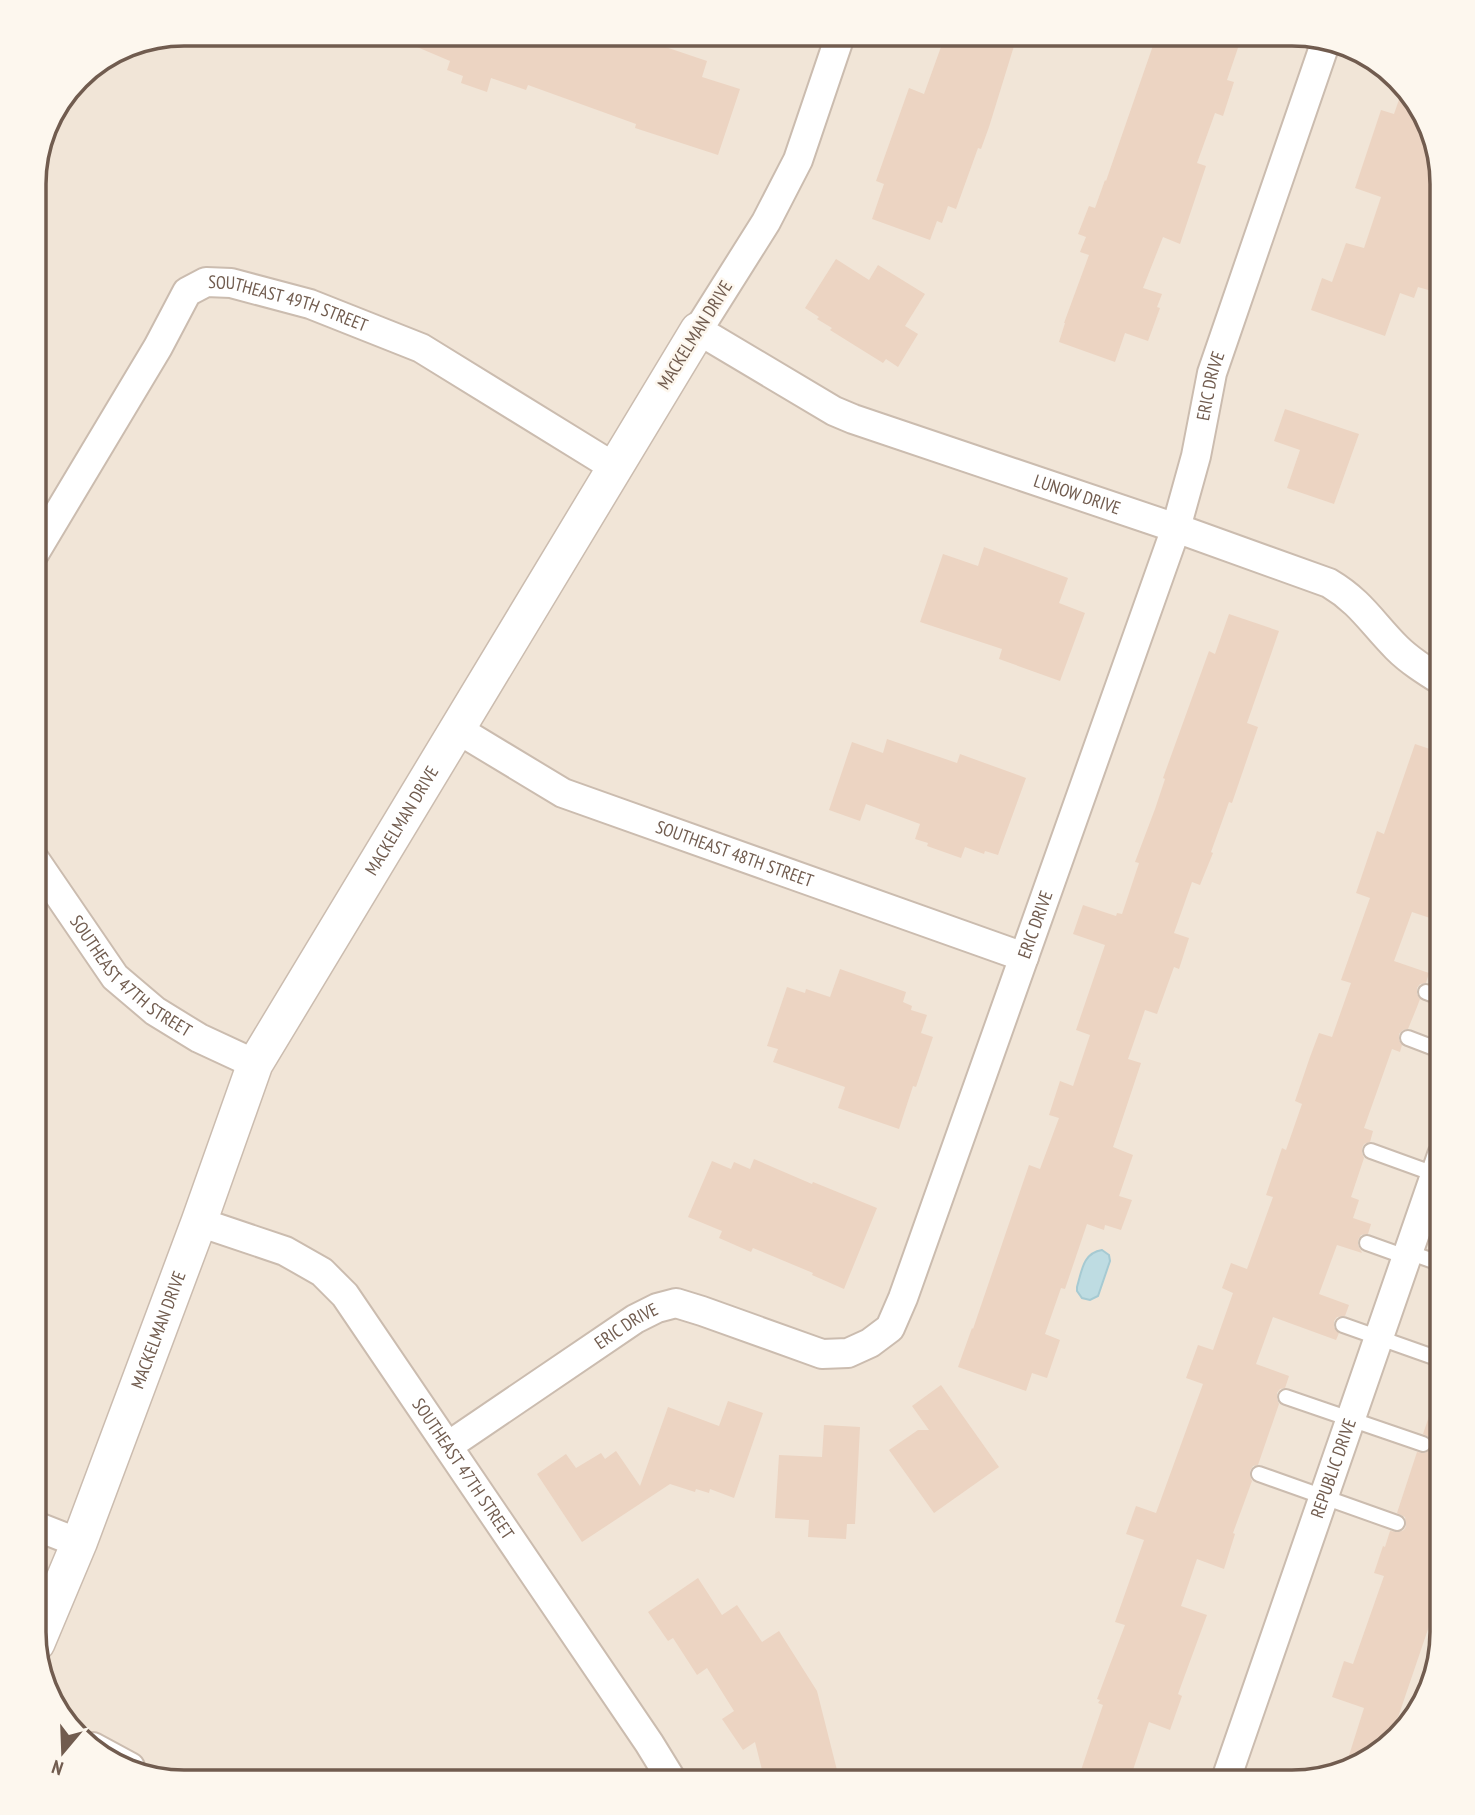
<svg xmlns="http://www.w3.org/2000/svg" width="1475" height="1815" font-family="'PT Sans Narrow',sans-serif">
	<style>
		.residential { fill: #f1e5d7 }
		.water { fill: #bedce2; stroke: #a6cad2; stroke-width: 2 }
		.building { fill: #ecd4c2 }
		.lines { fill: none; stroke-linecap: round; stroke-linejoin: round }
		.service-casing { stroke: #cbbcaf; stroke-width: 18 }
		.minor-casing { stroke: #cbbcaf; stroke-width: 32 }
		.tertiary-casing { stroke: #cbbcaf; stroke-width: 38 }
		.service { stroke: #fff; stroke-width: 14 }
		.minor { stroke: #fff; stroke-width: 28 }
		.tertiary { stroke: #fff; stroke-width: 35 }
		.labels { text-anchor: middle; stroke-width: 5; stroke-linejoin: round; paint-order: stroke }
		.street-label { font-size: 18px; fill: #715c4f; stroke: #fdf7ee }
		.rim { fill: none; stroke: #715c4f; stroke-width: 3.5 }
	</style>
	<rect width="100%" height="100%" fill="#faf3e8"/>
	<polygon class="residential" points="184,33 1301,34 1366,53 1416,100 1442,184 1442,1631 1426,1698 1375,1756 1292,1782 183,1782 109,1762 59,1715 33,1632 34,174 49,118 84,71 127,45"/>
	<path class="water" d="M1102 1250 1109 1255 1110 1261 1098 1296 1090 1300 1082 1298 1077 1291V1287C1082 1270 1083 1253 1102 1250Z"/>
	<g class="building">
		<polygon points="384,33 624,33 707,61 702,77 740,89 718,155 635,128 636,124 528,85 526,90 491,78 487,92 461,83 463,76 447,70 450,61"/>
		<polygon points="946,33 1018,33 989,127 981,149 978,148 956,209 948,206 942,223 937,221 930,240 872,219 884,184 876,181 909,88 924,94"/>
		<polygon points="1157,34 1226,34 1241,39 1227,80 1234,82 1223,116 1215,113 1197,163 1206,166 1180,244 1163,237 1143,288 1162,294 1157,307 1160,308 1148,341 1125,333 1115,362 1059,342 1065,323 1064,323 1089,255 1080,252 1086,237 1078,234 1089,206 1095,208 1105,180 1106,181"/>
		<polygon points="1403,88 1416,100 1442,184 1442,294 1418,287 1414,298 1400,293 1385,336 1311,310 1322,278 1332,282 1346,243 1364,248 1381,197 1355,188 1381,110 1394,114"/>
		<polygon points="836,259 869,280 878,265 925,294 905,326 918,334 898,367 886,359 883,363 830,330 832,328 817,319 819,317 805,308"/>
		<polygon points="1285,409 1359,434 1334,504 1287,488 1300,450 1274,441"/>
		<polygon points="984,547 1068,578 1059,603 1085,613 1060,681 999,659 1002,649 920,622 943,554 978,566"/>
		<polygon points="1229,614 1279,631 1247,723 1258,727 1232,803 1229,802 1211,852 1213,853 1200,885 1192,882 1174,933 1189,938 1179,969 1174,967 1157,1014 1145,1010 1128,1059 1141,1063 1113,1147 1133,1155 1119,1196 1132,1200 1121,1230 1105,1225 1104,1230 1087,1224 1065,1289 1061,1288 1045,1334 1060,1340 1047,1378 1032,1373 1026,1391 958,1367 972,1328 973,1329 1029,1165 1040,1169 1059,1118 1049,1115 1060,1081 1073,1086 1090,1035 1076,1030 1105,945 1073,934 1083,905 1116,916 1117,913 1122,914 1139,863 1135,862 1155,809 1165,779 1163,778 1209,651 1215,654"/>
		<polygon points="887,739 957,763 960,754 1026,778 998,855 985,851 984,854 965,847 961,858 927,846 928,843 915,839 920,824 866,804 860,821 829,810 852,742 883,753"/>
		<polygon points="1415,744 1442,753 1442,922 1412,912 1394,961 1429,973 1426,983 1420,984 1417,988 1417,994 1420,999 1417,1007 1408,1029 1403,1030 1399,1034 1399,1040 1402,1045 1400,1052 1392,1049 1364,1128 1373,1131 1370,1142 1364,1144 1362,1148 1362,1153 1364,1158 1351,1197 1359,1200 1353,1218 1371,1224 1368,1234 1361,1235 1358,1240 1358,1245 1362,1253 1337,1245 1319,1294 1349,1305 1345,1316 1337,1317 1334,1321 1334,1327 1339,1333 1336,1340 1273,1317 1256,1364 1289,1376 1285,1388 1280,1389 1277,1393 1277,1399 1279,1404 1258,1465 1253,1466 1250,1471 1250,1476 1252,1481 1233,1533 1235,1534 1224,1569 1197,1559 1181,1606 1207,1615 1178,1694 1182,1696 1170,1730 1149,1722 1129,1782 1077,1782 1103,1705 1098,1703 1100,1700 1097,1699 1125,1625 1115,1622 1144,1540 1126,1534 1136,1506 1156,1513 1203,1384 1186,1378 1198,1345 1213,1350 1233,1293 1222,1288 1231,1263 1247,1269 1273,1197 1266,1195 1282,1148 1286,1150 1302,1104 1295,1101 1310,1057 1319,1033 1332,1037 1351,983 1341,980 1370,898 1356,893 1377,831 1384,834"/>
		<polygon points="840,969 906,992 903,1002 912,1006 911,1010 927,1015 921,1033 933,1037 916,1087 913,1086 899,1129 838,1108 845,1087 773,1062 778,1049 767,1046 787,987 805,993 806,989 830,997"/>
		<polygon points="754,1159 812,1184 813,1182 877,1208 844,1289 812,1275 813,1273 753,1248 751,1252 719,1238 722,1231 688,1217 712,1161 731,1169 734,1162 750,1169"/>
		<polygon points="941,1385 999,1467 934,1513 889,1450 918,1430 929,1430 912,1406"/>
		<polygon points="1437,1393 1442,1394 1442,1531 1431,1565 1442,1568 1442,1588 1391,1738 1375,1756 1346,1765 1364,1708 1332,1697 1344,1661 1353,1664 1384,1576 1374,1573 1383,1546 1385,1547 1390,1531 1399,1532 1404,1530 1406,1526 1405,1517 1397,1513 1417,1452 1425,1453 1432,1448 1431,1438 1423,1434"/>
		<polygon points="728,1401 763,1413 734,1498 710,1489 709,1493 696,1489 695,1492 670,1484 582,1542 537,1474 566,1454 576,1468 601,1453 605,1459 616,1451 640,1486 668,1407 719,1426"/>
		<polygon points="824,1425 860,1427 855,1524 847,1524 846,1539 808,1537 809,1520 775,1518 779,1455 822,1457"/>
		<polygon points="698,1578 722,1615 737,1605 762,1642 779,1631 817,1691 840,1782 765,1782 755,1742 743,1750 722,1719 734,1711 707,1668 697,1675 673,1638 668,1641 648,1612"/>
	</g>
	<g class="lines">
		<g class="service-casing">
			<g id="service">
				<polyline points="1426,992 1442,998"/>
				<polyline points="1408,1038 1442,1051"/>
				<polyline points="1371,1151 1440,1176"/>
				<polyline points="1367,1243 1406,1257"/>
				<polyline points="1408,1252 1442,1264"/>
				<polyline points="1343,1325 1442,1360"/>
				<polyline points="1286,1397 1423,1444"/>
				<polyline points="1259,1474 1397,1523"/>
			</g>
		</g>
		<g class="minor-casing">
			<g id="minor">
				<path id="s1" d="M841 33 798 160 766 222 698 330 834 411 853 419 1176 528 1329 583C1361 602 1372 623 1397 648 1410 661 1426 671 1442 681"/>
				<path id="s2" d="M34 554 158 347 187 292 206 282 231 283 310 304 421 348 614 467"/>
				<path id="s3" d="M457 729 563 793 1024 957"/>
				<path id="s4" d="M33 857 115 977 155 1011 199 1038 255 1064"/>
				<path id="s5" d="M199 1222 285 1251 322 1272 345 1295 649 1743 673 1782"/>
				<path id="s6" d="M448 1446 635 1319 657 1308 676 1303 702 1311 822 1354 848 1353 870 1343 890 1328 903 1298 1176 528 1196 456 1212 373 1326 41"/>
				<polyline points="33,1525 79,1543"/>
				<polyline points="93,1747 130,1767"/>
				<path id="s7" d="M1225 1782 1442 1155"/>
			</g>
		</g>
		<g class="tertiary-casing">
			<g id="tertiary">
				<path id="s8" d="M37 1643 79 1543 199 1222 255 1064 698 330"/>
			</g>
		</g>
		<use href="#service" class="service"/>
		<use href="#minor" class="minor"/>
		<use href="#tertiary" class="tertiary"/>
	</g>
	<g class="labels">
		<g class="street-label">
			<text dy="6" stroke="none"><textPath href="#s2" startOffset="410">SOUTHEAST 49TH STREET</textPath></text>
			<text transform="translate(695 335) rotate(-58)" y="6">MACKELMAN DRIVE</text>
			<text dy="6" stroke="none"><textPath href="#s6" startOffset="1496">ERIC DRIVE</textPath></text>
			<text dy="6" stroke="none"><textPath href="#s1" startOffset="747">LUNOW DRIVE</textPath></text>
			<text dy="6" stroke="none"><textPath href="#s8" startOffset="903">MACKELMAN DRIVE</textPath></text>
			<text dy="6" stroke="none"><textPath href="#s3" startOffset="306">SOUTHEAST 48TH STREET</textPath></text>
			<text dy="6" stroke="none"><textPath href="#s6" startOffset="929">ERIC DRIVE</textPath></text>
			<text dy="6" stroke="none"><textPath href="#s4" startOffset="156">SOUTHEAST 47TH STREET</textPath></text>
			<text dy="6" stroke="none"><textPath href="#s6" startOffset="215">ERIC DRIVE</textPath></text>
			<text dy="6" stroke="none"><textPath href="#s8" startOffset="336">MACKELMAN DRIVE</textPath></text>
			<text dy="6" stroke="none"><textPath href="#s7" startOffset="332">REPUBLIC DRIVE</textPath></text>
			<text dy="6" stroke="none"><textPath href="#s5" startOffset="376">SOUTHEAST 47TH STREET</textPath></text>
		</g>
	</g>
	<path d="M0 0H1475V1815H0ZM184 46H1292A138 138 0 0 1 1430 184V1632A138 138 0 0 1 1292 1770H184A138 138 0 0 1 46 1632V184A138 138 0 0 1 184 46Z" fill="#fdf7ee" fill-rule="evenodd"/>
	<path class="rim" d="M184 46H1292A138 138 0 0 1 1430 184V1632A138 138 0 0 1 1292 1770H184A138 138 0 0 1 46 1632V184A138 138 0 0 1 184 46Z"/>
	<g transform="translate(63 1752) rotate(199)" stroke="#fdf7ee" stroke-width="5" paint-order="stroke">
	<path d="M0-5L12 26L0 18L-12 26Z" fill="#715c4f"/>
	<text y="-10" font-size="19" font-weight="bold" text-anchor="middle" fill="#715c4f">N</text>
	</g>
</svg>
